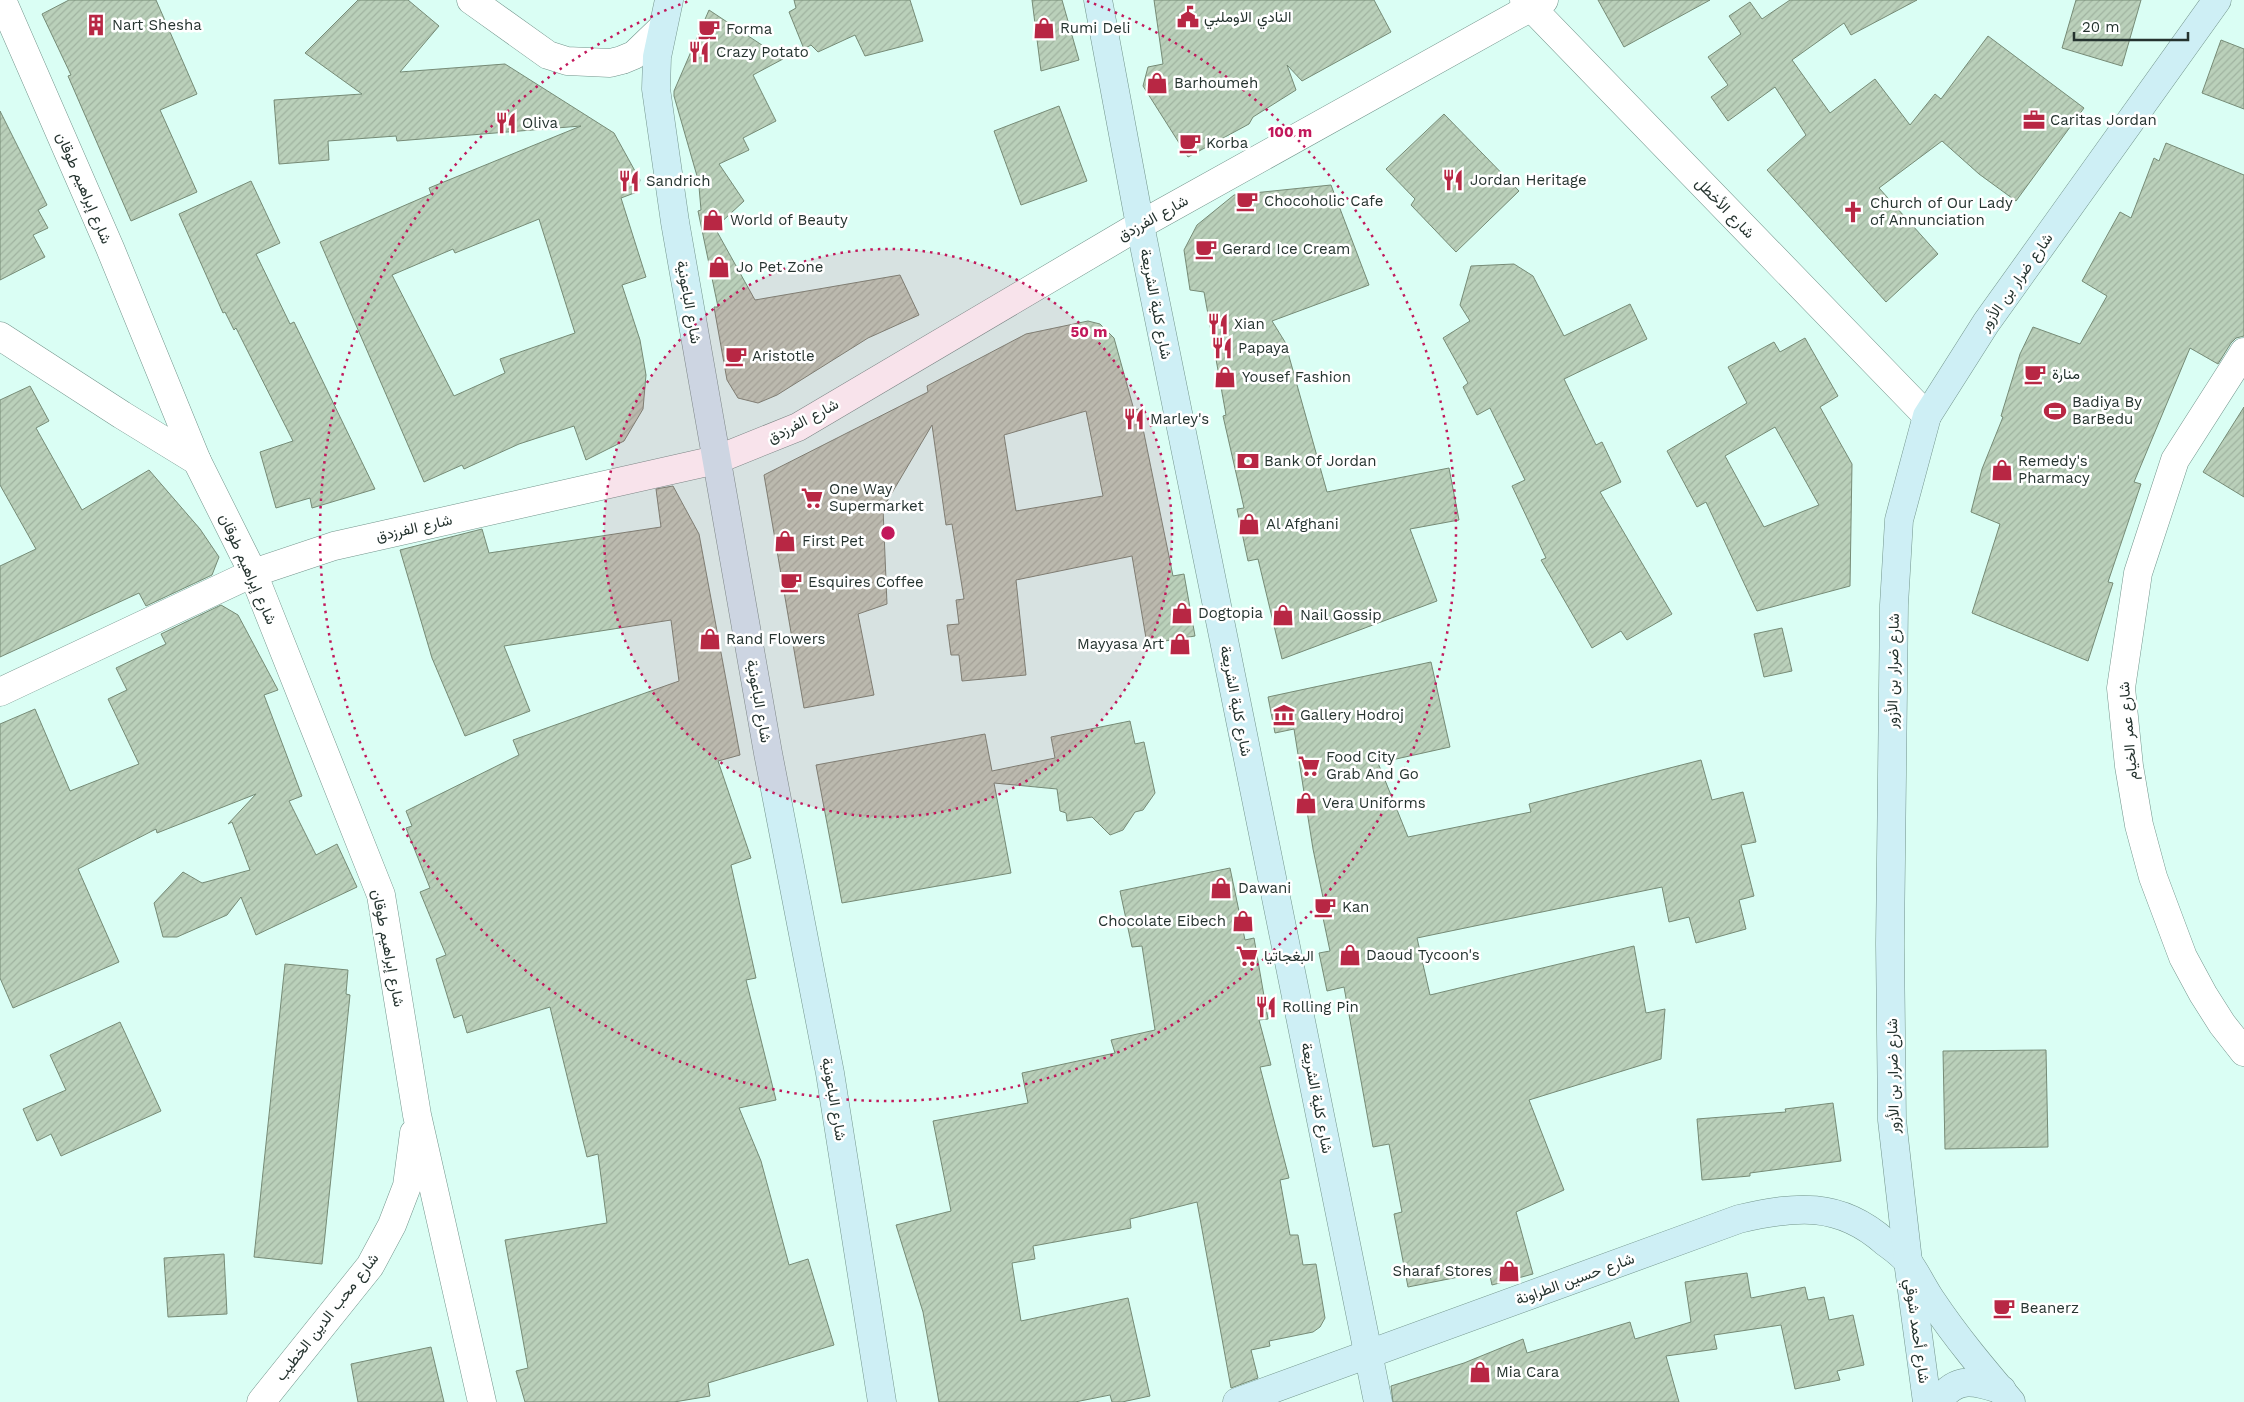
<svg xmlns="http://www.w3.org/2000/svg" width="2244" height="1402" font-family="'Work Sans',Vazirmatn,sans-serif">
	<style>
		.building { fill: url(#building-hatch); stroke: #768b76; fill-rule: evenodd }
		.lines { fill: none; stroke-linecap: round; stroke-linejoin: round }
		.street-casing { stroke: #73958c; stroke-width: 29 }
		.secondary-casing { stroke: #73958c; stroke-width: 29 }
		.street { stroke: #fff; stroke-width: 28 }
		.secondary { stroke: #ceeff5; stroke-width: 28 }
		.ring { fill: none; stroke: #c2185b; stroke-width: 2.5; stroke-dasharray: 2.5 5 }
		.labels { text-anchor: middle; stroke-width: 5; stroke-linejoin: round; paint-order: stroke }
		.poi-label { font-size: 15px; fill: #25332f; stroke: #fff; text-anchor: start }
		.street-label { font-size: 15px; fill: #25332f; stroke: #fff }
		.centre { fill: #c2185b; stroke: #fff; stroke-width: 2.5 }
		.ring-label { font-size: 15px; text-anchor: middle; font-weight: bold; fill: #c2185b; stroke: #fff; stroke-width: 5; stroke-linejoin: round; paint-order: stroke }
	</style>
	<defs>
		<pattern id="building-hatch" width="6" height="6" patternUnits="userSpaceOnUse" patternTransform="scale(1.25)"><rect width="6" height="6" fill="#bad0ba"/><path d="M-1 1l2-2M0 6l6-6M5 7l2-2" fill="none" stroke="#a0b3a0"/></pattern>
	</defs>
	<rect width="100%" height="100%" fill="#dafef4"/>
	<g class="building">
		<polygon points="69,0 156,0 197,94 160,110 197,192 131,221 68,76 71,75 42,14"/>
		<path d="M358 0H408L439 26 400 72 505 64 614 133 640 180 637 192 621 198 646 277 622 285 640 340 646 375 643 409 624 441 586 460 574 426 519 444 464 469 462 465 424 482 320 242 431 194 429 188 581 126 397 141 396 136 328 141 329 160 279 164 274 100 362 94 305 53ZM539 219 575 333 500 359 505 373 454 396 392 275 453 249 455 253Z"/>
		<polygon points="794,0 910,0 923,41 865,56 855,35 818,52 811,45 804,49 789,12 796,8"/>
		<polygon points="1032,0 1062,0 1079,60 1041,71"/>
		<polygon points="1154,0 1374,0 1391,32 1302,81 1287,65 1296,90 1253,117 1249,124 1188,157 1143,86 1148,67 1163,64"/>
		<polygon points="1598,0 1710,0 1624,47"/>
		<polygon points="1790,0 1917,0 1851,35 1844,23 1792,60 1830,113 1875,79 1910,125 1935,94 1941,99 1988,36 2084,108 2016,201 1979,174 1942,141 1879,188 1938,254 1886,302 1767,170 1806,135 1775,87 1728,121 1711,97 1728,85 1708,57 1741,34 1729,16 1750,2 1762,19"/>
		<polygon points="2076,0 2141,0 2122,66 2062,48"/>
		<polygon points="709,10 783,59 753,75 776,121 743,138 749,150 719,164 744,201 715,228 755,300 900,275 919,315 868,338 777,395 758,403 738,398 727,380 714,307 718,307 698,211 701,210 698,175 697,176 674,96 674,91"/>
		<polygon points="2221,40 2244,49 2244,109 2202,93"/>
		<polygon points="1059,106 1087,181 1021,205 994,131"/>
		<polygon points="0,111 47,205 38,210 48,228 33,235 45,257 0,280"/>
		<polygon points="1444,114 1519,191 1456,252 1411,205 1415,199 1386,169"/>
		<polygon points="2166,143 2244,175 2244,336 2236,338 2231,343 2218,364 2190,348 2134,482 2141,484 2108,582 2113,583 2088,661 1972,613 2000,524 1971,512 1982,469 2003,417 2001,416 2020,354 2033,327 2080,344 2107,296 2082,281 2120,212 2131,218 2154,158 2159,161"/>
		<polygon points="251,181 280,243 256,254 290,324 294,322 375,489 312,508 310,498 276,508 260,452 293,441 236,328 234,330 225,312 223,313 179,214"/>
		<polygon points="1331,185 1369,285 1272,321 1285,342 1327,492 1449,468 1459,520 1410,529 1437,601 1282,659 1258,559 1248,561 1237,509 1244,508 1223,416 1226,415 1204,292 1190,290 1184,250 1197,225 1234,195"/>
		<polygon points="1514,264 1533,276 1564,336 1630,304 1647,339 1564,379 1596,445 1602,442 1621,482 1600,492 1672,614 1627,640 1621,631 1592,648 1541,560 1546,558 1512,486 1525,480 1490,408 1477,415 1463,387 1468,383 1443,338 1470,321 1460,305 1471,266"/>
		<path d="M1088 321 1100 324 1114 338 1134 410 1139 409 1173 576 1184 574 1195 636 1147 644 1132 556 1016 580 1026 675 962 681 959 655H951L947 625 959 624 956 600 964 599 952 524 946 525 932 425 883 508 887 604 858 614 874 695 804 708 764 475 928 392 927 386 1026 334ZM1086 411 1103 496 1016 511 1004 435Z"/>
		<path d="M1805 338 1838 396 1820 407 1852 464 1850 586 1757 611 1706 502 1697 507 1667 451 1747 403 1728 367 1774 342 1780 352ZM1775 427 1819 505 1764 527 1725 456Z"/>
		<polygon points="30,386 49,421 36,428 82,510 149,470 200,529 219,557 212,575 146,606 139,593 0,657 0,566 36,549 0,485 0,400"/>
		<polygon points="2244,407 2244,497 2203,472"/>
		<polygon points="673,486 699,534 740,755 718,761 751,858 731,865 756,978 746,980 776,1100 739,1108 761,1161 789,1265 808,1259 834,1345 708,1383 710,1396 674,1402 525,1402 516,1371 528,1368 505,1240 607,1223 598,1154 587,1157 550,1007 467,1033 462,1015 454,1018 436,959 446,955 420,892 430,888 406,828 412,826 406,811 519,755 513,740 679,681 671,620 504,646 530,711 465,736 432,658 400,550 482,529 489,553 661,527 656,489"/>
		<polygon points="221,605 238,615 278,690 264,695 302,796 289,801 316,855 337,844 357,887 256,935 241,897 227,915 177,937 163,937 154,903 183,872 202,883 250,870 232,822 228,824 256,794 157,833 156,829 78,869 119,962 13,1008 0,978 0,724 35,709 70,791 139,764 108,699 127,690 116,668 166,644 161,634"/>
		<polygon points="1782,628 1792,671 1764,677 1754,634"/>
		<polygon points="1431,662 1450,747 1378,763 1408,837 1531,812 1529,804 1701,760 1712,800 1743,792 1756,842 1741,845 1754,896 1739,900 1746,929 1696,943 1689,917 1669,922 1662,887 1417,938 1430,995 1634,946 1646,1013 1665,1009 1661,1059 1529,1100 1564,1190 1516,1212 1533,1274 1492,1285 1489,1271 1408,1287 1394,1214 1402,1212 1389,1144 1373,1147 1344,987 1327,991 1319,953 1330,951 1322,913 1326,912 1313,849 1294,729 1275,733 1268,697"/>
		<polygon points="1130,721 1135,744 1144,742 1155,793 1143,810 1135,812 1123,830 1110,835 1092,817 1067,821 1066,813 1060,811 1057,789 994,783 1011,873 842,903 816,765 985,734 992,771 1055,758 1051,737"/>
		<polygon points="1230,868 1245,940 1254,938 1268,1019 1259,1020 1271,1065 1260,1067 1289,1178 1280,1180 1290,1235 1298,1235 1303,1265 1316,1264 1325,1318 1320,1327 1313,1332 1269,1341 1270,1346 1251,1350 1258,1378 1231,1388 1197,1202 1130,1219 1131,1228 1033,1246 1035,1259 1012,1263 1021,1321 1128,1298 1150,1396 1122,1402 1112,1402 1110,1395 1075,1402 939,1402 923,1312 896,1225 951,1211 933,1121 1028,1103 1022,1073 1115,1053 1111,1040 1155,1030 1142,946 1132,947 1120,891"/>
		<polygon points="285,964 348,970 346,994 350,995 322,1264 254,1257"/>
		<polygon points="120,1022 161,1111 61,1156 51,1134 37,1141 23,1109 66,1090 50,1055"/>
		<polygon points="2046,1050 2048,1147 1945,1149 1943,1051"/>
		<polygon points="1833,1103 1841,1161 1750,1173 1750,1176 1702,1180 1697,1119 1786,1112 1785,1109"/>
		<polygon points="224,1254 227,1314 168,1317 164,1258"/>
		<polygon points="1747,1273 1751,1298 1805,1287 1808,1300 1824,1297 1829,1320 1853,1315 1864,1365 1837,1371 1840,1380 1795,1389 1781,1325 1714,1335 1717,1349 1666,1356 1679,1402 1393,1402 1391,1386 1464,1363 1523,1339 1527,1353 1630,1322 1635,1339 1691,1322 1685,1282"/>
		<polygon points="431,1347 444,1402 358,1402 351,1364"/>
	</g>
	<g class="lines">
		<g class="street-casing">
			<g id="street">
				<polyline points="2,0 110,248 197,461 253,573 381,895 417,1115 482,1402"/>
				<polyline points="471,0 548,55 567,61 610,63 622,60 634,55 662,28"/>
				<polyline points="1524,0 1927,416"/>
				<polyline points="0,336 122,415 197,461"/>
				<polyline points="2244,352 2175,460 2138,573 2121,688 2129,766 2139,825 2153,877 2183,957 2203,994 2222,1024 2244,1052"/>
				<polyline points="0,692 253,573 334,546 716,460 798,427 1140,225 1544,0"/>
				<polyline points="261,1402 370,1266 392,1225 407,1186 414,1133"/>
			</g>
		</g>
		<g class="secondary-casing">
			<g id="secondary">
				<polyline points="669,0 657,57 656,89 675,222 768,753 830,1073 882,1402"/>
				<polyline points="1098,0 1140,225 1378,1402"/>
				<path d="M1237 1402 1739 1219C1795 1206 1839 1201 1885 1242 1893 1248 1902 1254 1908 1262 1917 1274 1923 1288 1932 1301 1956 1337 1983 1369 2011 1402"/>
				<polyline points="1927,1402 1908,1261 1892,1120 1890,944 1894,605 1899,520 1927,416 1986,323 2217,0"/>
				<path d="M1938 1402C1956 1375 1976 1381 2002 1390"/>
			</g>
		</g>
		<use href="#street" class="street"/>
		<use href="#secondary" class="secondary"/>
	</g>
	<circle cx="888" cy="533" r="284" fill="#c2185b" fill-opacity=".12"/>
	<g class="ring">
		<circle cx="888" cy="533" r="284"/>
		<path d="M1087 1A568 568 0 1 1 689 1"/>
	</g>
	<defs>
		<g id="civic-bare" transform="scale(1.725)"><path d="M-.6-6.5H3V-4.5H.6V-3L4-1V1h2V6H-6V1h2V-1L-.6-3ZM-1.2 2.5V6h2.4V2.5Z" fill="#b82744" stroke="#fff" stroke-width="2.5" paint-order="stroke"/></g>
		<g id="building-bare" transform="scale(1.725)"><path d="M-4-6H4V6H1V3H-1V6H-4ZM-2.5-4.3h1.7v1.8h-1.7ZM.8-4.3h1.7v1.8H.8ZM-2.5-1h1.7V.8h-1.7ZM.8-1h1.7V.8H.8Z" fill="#b82744" stroke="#fff" stroke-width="2.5" paint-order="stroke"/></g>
		<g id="shop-bare" transform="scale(1.725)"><path d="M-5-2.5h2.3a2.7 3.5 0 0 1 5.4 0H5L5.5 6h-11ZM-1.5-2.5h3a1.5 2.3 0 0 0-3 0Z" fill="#b82744" stroke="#fff" stroke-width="2.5" paint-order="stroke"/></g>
		<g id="cafe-bare" transform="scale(1.725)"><path d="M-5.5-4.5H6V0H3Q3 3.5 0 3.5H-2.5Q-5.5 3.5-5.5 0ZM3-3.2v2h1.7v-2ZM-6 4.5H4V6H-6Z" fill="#b82744" stroke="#fff" stroke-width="2.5" paint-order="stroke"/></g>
		<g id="restaurant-bare" transform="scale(1.725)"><path d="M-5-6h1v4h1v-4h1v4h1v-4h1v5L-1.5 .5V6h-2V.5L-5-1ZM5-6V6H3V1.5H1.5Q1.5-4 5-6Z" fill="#b82744" stroke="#fff" stroke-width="2.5" paint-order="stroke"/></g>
		<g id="office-bare" transform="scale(1.725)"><path d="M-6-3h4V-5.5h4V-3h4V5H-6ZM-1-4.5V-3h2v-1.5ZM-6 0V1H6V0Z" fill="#b82744" stroke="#fff" stroke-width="2.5" paint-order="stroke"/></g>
		<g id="church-bare" transform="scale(1.725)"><path d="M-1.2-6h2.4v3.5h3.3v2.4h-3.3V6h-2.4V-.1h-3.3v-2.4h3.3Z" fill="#b82744" stroke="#fff" stroke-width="2.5" paint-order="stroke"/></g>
		<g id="stadium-bare" transform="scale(1.725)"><path d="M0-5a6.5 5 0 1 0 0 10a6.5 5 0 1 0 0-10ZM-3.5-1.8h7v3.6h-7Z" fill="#b82744" stroke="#fff" stroke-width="2.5" paint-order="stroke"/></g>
		<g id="bank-bare" transform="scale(1.725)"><path d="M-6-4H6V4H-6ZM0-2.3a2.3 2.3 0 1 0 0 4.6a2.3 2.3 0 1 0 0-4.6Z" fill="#b82744" stroke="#fff" stroke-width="2.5" paint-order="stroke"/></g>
		<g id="supermarket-bare" transform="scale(1.725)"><path d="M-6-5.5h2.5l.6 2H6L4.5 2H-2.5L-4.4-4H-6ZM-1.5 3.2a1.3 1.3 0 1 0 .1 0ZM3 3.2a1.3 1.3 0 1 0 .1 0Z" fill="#b82744" stroke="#fff" stroke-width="2.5" paint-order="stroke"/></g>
		<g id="museum-bare" transform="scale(1.725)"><path d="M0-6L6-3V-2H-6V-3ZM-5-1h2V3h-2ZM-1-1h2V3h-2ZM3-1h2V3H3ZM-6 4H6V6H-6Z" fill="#b82744" stroke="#fff" stroke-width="2.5" paint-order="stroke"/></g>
	</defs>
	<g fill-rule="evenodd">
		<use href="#civic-bare" x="1188" y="17"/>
		<use href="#building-bare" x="96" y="25"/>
		<use href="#shop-bare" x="1044" y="28"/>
		<use href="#cafe-bare" x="709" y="29"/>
		<use href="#restaurant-bare" x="699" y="52"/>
		<use href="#shop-bare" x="1157" y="83"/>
		<use href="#office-bare" x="2034" y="120"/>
		<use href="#restaurant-bare" x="506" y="123"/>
		<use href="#cafe-bare" x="1190" y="143"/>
		<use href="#restaurant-bare" x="1453" y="180"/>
		<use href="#restaurant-bare" x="629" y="181"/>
		<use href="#cafe-bare" x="1247" y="201"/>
		<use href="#church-bare" x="1853" y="212"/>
		<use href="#shop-bare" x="713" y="220"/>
		<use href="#cafe-bare" x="1206" y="249"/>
		<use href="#shop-bare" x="719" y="267"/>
		<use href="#restaurant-bare" x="1218" y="324"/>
		<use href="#restaurant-bare" x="1222" y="348"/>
		<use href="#cafe-bare" x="736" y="356"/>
		<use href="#cafe-bare" x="2035" y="374"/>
		<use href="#shop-bare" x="1225" y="377"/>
		<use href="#stadium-bare" x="2055" y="411"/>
		<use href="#restaurant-bare" x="1134" y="419"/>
		<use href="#bank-bare" x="1248" y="461"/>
		<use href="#shop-bare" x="2002" y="470"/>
		<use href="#supermarket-bare" x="812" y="498"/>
		<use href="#shop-bare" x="1249" y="524"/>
		<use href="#shop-bare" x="785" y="541"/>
		<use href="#cafe-bare" x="791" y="582"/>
		<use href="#shop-bare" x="1182" y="613"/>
		<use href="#shop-bare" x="1283" y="615"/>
		<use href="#shop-bare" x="710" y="639"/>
		<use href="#shop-bare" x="1180" y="644"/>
		<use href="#museum-bare" x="1284" y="715"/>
		<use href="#supermarket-bare" x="1309" y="766"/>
		<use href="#shop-bare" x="1306" y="803"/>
		<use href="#shop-bare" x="1221" y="888"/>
		<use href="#cafe-bare" x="1325" y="907"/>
		<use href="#shop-bare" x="1243" y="921"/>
		<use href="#shop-bare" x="1350" y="955"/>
		<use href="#supermarket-bare" x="1247" y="956"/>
		<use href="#restaurant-bare" x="1266" y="1007"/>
		<use href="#shop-bare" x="1509" y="1271"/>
		<use href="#cafe-bare" x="2004" y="1308"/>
		<use href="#shop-bare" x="1480" y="1372"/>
	</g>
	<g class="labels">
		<g class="poi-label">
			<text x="1204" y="22">النادي الاوملبي</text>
			<text x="112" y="30">Nart Shesha</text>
			<text x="1060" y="33">Rumi Deli</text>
			<text x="726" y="34">Forma</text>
			<text x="716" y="57">Crazy Potato</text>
			<text x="1174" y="88">Barhoumeh</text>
			<text x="2050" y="125">Caritas Jordan</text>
			<text x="522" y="128">Oliva</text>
			<text x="1206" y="148">Korba</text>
			<text x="1470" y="185">Jordan Heritage</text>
			<text x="646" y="186">Sandrich</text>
			<text x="1264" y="206">Chocoholic Cafe</text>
			<text x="1870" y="208">Church of Our Lady<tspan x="1870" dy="17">of Annunciation</tspan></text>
			<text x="730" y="225">World of Beauty</text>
			<text x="1222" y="254">Gerard Ice Cream</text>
			<text x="736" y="272">Jo Pet Zone</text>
			<text x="1234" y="329">Xian</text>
			<text x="1238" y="353">Papaya</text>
			<text x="752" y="361">Aristotle</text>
			<text x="2052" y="379">منارة</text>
			<text x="1242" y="382">Yousef Fashion</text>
			<text x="2072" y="407">Badiya By<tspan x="2072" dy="17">BarBedu</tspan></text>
			<text x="1150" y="424">Marley's</text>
			<text x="1264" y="466">Bank Of Jordan</text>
			<text x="2018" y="466">Remedy's<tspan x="2018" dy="17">Pharmacy</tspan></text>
			<text x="829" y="494">One Way<tspan x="829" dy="17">Supermarket</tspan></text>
			<text x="1266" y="529">Al Afghani</text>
			<text x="802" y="546">First Pet</text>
			<text x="808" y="587">Esquires Coffee</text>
			<text x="1198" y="618">Dogtopia</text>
			<text x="1300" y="620">Nail Gossip</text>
			<text x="726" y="644">Rand Flowers</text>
			<text x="1164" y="649" text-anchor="end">Mayyasa Art</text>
			<text x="1300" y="720">Gallery Hodroj</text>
			<text x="1326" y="762">Food City<tspan x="1326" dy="17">Grab And Go</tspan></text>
			<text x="1322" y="808">Vera Uniforms</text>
			<text x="1238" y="893">Dawani</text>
			<text x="1342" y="912">Kan</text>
			<text x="1226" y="926" text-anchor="end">Chocolate Eibech</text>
			<text x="1366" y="960">Daoud Tycoon's</text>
			<text x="1264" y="961">البغجاتيا</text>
			<text x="1282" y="1012">Rolling Pin</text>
			<text x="1492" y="1276" text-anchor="end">Sharaf Stores</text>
			<text x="2020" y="1313">Beanerz</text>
			<text x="1496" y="1377">Mia Cara</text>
		</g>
		<g class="street-label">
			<text transform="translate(84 188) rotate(67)" y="5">شارع إبراهيم طوقان</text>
			<text transform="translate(1725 208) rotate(46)" y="5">شارع الأخطل</text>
			<text transform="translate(1153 218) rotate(-29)" y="5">شارع الفرزدق</text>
			<text transform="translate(2016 282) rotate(-55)" y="5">شارع ضرار بن الأزور</text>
			<text transform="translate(689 302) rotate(80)" y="5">شارع الباعونية</text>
			<text transform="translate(1156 304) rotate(79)" y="5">شارع كلية الشريعة</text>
			<text transform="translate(803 421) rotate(-28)" y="5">شارع الفرزدق</text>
			<text transform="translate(414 528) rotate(-13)" y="5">شارع الفرزدق</text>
			<text transform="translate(248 569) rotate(66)" y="5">شارع إبراهيم طوقان</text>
			<text transform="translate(1893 671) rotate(-89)" y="5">شارع ضرار بن الأزور</text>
			<text transform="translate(759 701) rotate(80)" y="5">شارع الباعونية</text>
			<text transform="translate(1236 701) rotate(79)" y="5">شارع كلية الشريعة</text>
			<text transform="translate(2128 731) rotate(-95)" y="5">شارع عمر الخيام</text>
			<text transform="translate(388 948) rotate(79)" y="5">شارع إبراهيم طوقان</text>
			<text transform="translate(1893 1076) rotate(-91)" y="5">شارع ضرار بن الأزور</text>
			<text transform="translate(1317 1098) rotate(79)" y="5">شارع كلية الشريعة</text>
			<text transform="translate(834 1099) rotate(80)" y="5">شارع الباعونية</text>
			<text transform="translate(1575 1279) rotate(-20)" y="5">شارع حسين الطراونة</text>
			<text transform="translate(327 1317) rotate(-52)" y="5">شارع محب الدين الخطيب</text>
			<text transform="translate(1917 1331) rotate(82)" y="5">شارع أحمد شوقي</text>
		</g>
	</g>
	<circle cx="888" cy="533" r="8" class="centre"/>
	<g class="ring-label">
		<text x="1290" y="137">100 m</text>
		<text x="1089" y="337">50 m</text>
	</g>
	<path d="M2074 32v8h114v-8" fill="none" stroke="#25332f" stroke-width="2.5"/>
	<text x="2082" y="32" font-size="15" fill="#25332f" stroke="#ffffff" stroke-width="4" paint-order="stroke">20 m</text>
</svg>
